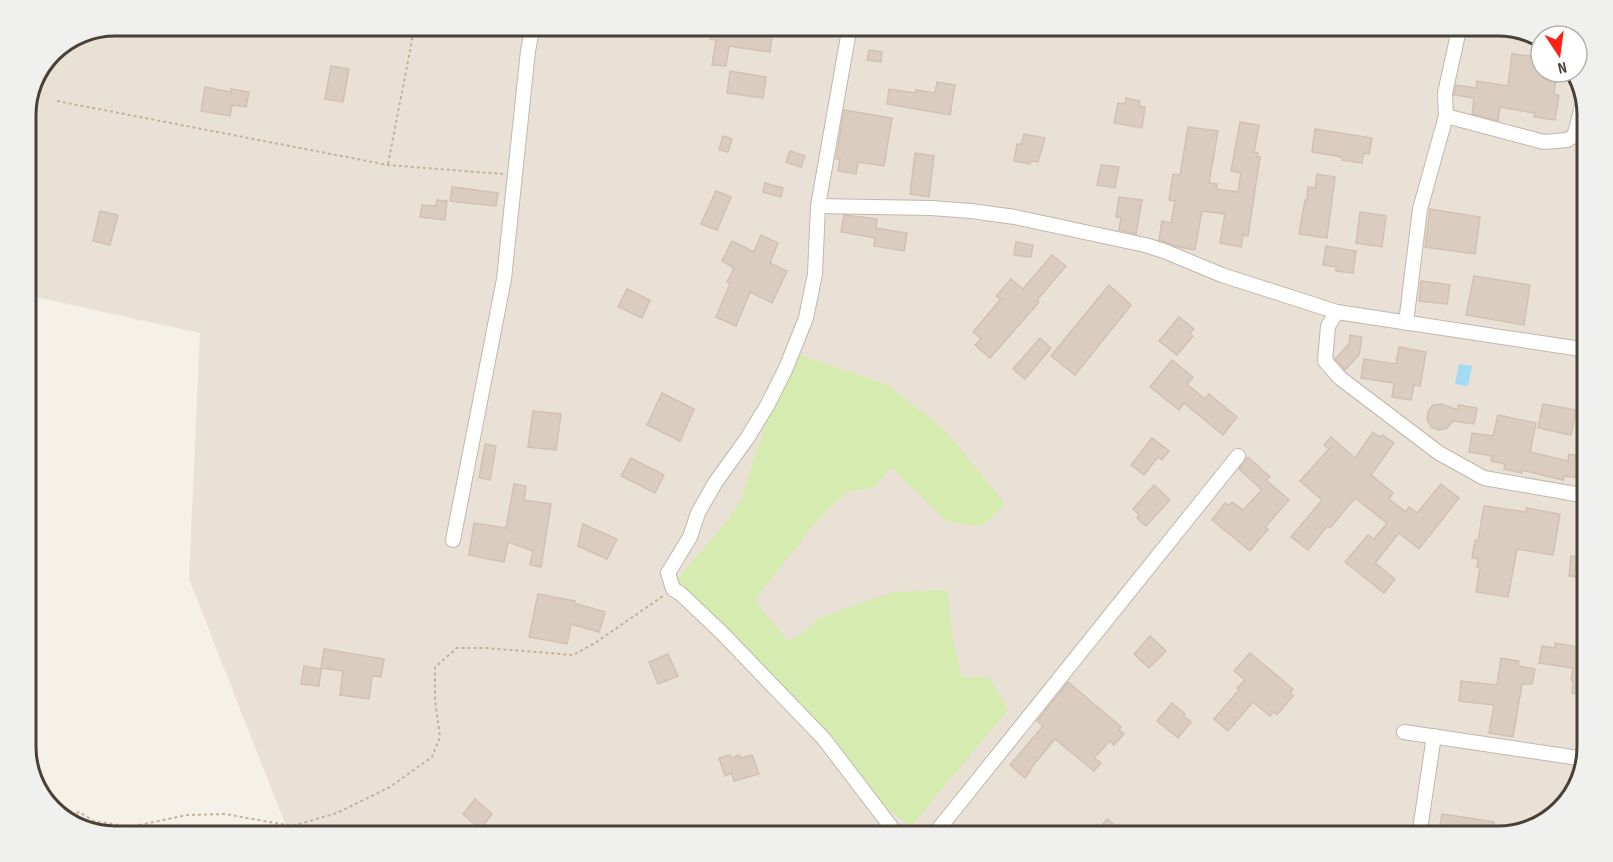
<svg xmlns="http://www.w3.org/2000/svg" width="1613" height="862" font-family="'Sofia Sans Condensed',sans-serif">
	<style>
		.residential { fill: #e9e1d6 }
		.green { fill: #d6ebaf }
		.water { fill: #a2dbf4 }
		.building { fill: #dacdc0; stroke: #d2c1b0; stroke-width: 1.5 }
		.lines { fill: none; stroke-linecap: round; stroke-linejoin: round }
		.minor-casing { stroke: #c1b7aa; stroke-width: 16 }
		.path { stroke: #c4b19a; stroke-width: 2; stroke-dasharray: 3 3; stroke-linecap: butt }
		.minor { stroke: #fff; stroke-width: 14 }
		.rim { fill: none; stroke: #494036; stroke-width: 3 }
	</style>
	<rect width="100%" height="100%" fill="#f5f0e8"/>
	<polygon class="residential" points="1498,25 1538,35 1541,38 1541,72 1575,72 1587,110 1587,747 1578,787 1543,824 1498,836 530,836 526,834 523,836 290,836 189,579 200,333 26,295 26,110 52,51 115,26"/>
	<polygon class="green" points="798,354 888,385 944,429 1005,504 982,526 948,522 891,467 875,487 848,492 834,504 817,521 757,597 758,605 788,641 802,634 819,618 893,592 947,590 953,640 962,677 989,677 1008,710 911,826 882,805 809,711 711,612 682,589 677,579 722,527 739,504 772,404"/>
	<polygon class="water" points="1459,364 1472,366 1468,386 1455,384"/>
	<g class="building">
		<polygon points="712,26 740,26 773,30 770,52 729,46 726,66 712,65 716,40 710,39"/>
		<polygon points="869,50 882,52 881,62 867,60"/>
		<polygon points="1512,54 1541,57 1541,72 1557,72 1554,94 1559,95 1555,120 1534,117 1535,113 1500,107 1498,121 1472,114 1474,98 1454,95 1456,85 1476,88 1477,81 1508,86"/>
		<polygon points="331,66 349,69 343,102 325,99"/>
		<polygon points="730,71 766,77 763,98 727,93"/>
		<polygon points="937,82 955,85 950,115 887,104 889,89 916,93 916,90 935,93"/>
		<polygon points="205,87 231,92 231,89 249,92 246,107 232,105 230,116 201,111"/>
		<polygon points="1126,98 1140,101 1139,106 1145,107 1142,128 1114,123 1118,103 1125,104"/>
		<polygon points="844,110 892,118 884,166 858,162 856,174 838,171 840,159 836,159"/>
		<polygon points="1240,122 1259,125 1254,152 1258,153 1257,157 1260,157 1248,236 1243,235 1241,247 1220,243 1225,214 1202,211 1195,250 1178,247 1159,240 1162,221 1171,223 1175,201 1169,200 1173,174 1180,175 1188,127 1218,131 1209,183 1217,184 1216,189 1238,192 1241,173 1231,171"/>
		<polygon points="1315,129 1372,138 1369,154 1364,153 1362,163 1342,160 1342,157 1312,152"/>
		<polygon points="1024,134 1045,138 1038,162 1031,161 1030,164 1014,161 1017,144 1021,144"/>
		<polygon points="723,136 732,139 728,152 719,150"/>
		<polygon points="790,151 805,156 801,167 786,162"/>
		<polygon points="915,153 934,156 929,197 910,194"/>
		<polygon points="1101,165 1119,167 1115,188 1097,185"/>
		<polygon points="1317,174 1335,177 1327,238 1299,234 1305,200 1307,200 1308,187 1315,188"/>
		<polygon points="765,183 783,188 781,197 763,192"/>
		<polygon points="452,187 498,193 496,206 450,201"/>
		<polygon points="716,191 731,197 717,230 701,224"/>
		<polygon points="1119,197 1142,200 1136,234 1119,230 1121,218 1116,217"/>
		<polygon points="437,200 447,201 445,220 420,217 422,205 436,206"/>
		<polygon points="1430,209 1480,217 1475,254 1425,247"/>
		<polygon points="100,211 118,215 110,245 93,241"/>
		<polygon points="1360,212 1386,216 1382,247 1356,243"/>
		<polygon points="844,215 877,219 876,228 907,233 904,251 874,246 875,238 841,232"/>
		<polygon points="761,235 778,243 770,263 787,271 772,303 750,292 736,326 716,317 730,284 727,282 734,268 722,261 732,241 754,252"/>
		<polygon points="1016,242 1033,245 1031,257 1014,255"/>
		<polygon points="1326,246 1356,251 1353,273 1336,271 1336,267 1323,265"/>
		<polygon points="1052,255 1066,266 1037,300 1039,302 990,358 975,345 981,339 973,332 1001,299 996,296 1011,279 1023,289"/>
		<polygon points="1474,276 1530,285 1524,325 1466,315"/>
		<polygon points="1421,281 1450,285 1447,304 1419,301"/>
		<polygon points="1109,285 1131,305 1075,375 1051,356"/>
		<polygon points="627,289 650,300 642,318 618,307"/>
		<polygon points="1179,317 1194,329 1190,333 1193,336 1177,355 1159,341"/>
		<polygon points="1350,335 1362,337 1359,355 1345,370 1335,359 1349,344"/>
		<polygon points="1040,338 1051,348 1025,379 1013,369"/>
		<polygon points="1399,347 1426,352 1420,386 1414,385 1411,400 1392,397 1394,383 1361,378 1364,359 1396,364"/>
		<polygon points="1172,360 1193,377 1187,384 1205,399 1209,394 1237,417 1223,435 1184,403 1179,410 1150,387"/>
		<polygon points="662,393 694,409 680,441 647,425"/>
		<polygon points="1441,404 1458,410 1458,405 1477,408 1474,424 1453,421 1447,428 1439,430 1431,427 1427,420 1428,412 1433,405"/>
		<polygon points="1543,404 1576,410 1571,435 1538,428"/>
		<polygon points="533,411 561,414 556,450 528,447"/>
		<polygon points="1498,415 1536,423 1530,452 1568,461 1569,454 1587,457 1587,479 1564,476 1563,480 1522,470 1522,473 1504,469 1505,464 1491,461 1492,456 1469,452 1472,433 1493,436"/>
		<polygon points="1373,432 1380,437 1382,435 1394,443 1371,475 1393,493 1389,499 1406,512 1409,507 1417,513 1441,484 1459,498 1419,549 1399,533 1375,563 1395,579 1384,593 1345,562 1368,535 1374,539 1387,523 1355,498 1330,528 1327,526 1308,550 1291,537 1322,500 1300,481 1329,449 1324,445 1331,437 1355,458"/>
		<polygon points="1152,438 1169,451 1162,460 1158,457 1144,475 1131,465"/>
		<polygon points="485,444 496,446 490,480 479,478"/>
		<polygon points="1248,457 1270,477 1266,480 1289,500 1265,527 1268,529 1250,551 1212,520 1225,503 1229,505 1232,502 1243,510 1262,490 1239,469"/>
		<polygon points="631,458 664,475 655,493 621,476"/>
		<polygon points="514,484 526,486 524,500 551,504 541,567 530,565 533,551 508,542 504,562 469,555 474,523 506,528"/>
		<polygon points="1154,485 1170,500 1146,526 1137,518 1139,515 1133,509"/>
		<polygon points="1484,506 1526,512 1526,508 1560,514 1553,555 1517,549 1508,597 1476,592 1480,568 1477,567 1478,559 1472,558 1475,540 1478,541"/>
		<polygon points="583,524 617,539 607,559 578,546"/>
		<polygon points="1571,556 1587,558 1587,578 1569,576"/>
		<polygon points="538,594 575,601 574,603 605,612 599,632 571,624 567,644 529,637"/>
		<polygon points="1150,636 1166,651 1149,668 1134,654"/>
		<polygon points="1579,640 1587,642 1583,666 1587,667 1587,696 1572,693 1573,681 1571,680 1573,668 1539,663 1542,646 1555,648 1555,643 1577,647"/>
		<polygon points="324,649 384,659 381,677 372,676 369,699 340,695 343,671 321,668"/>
		<polygon points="1250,653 1293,689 1290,693 1293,696 1277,715 1274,712 1270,716 1253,702 1228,731 1214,719 1239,690 1237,688 1245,680 1234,671"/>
		<polygon points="668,654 678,676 658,684 649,662"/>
		<polygon points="1501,658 1519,661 1518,666 1535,669 1532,684 1522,684 1513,737 1489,733 1494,705 1459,701 1461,681 1497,685"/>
		<polygon points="304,666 321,669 319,686 301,684"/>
		<polygon points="1068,682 1121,727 1119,730 1124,734 1114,745 1110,741 1094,758 1101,763 1094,771 1055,739 1030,769 1031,770 1025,778 1010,765 1043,726 1037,721"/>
		<polygon points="1172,703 1185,714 1183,716 1191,722 1178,738 1157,721"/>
		<polygon points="730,755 731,758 739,755 741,758 752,755 759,774 734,781 732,773 725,776 719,758"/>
		<polygon points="475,799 492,814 480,829 463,814"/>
		<polygon points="1442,814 1494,822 1492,836 1438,836"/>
		<polygon points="1107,819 1129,836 1093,836"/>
	</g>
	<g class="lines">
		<g class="minor-casing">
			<g id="minor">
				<polyline points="850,25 818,206 815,274 806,318 786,368 768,404 748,437 715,483 698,513 690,537 668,573 673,589 681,594 722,633 824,739 898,836"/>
				<polyline points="1446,116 1544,142 1567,140 1574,136 1577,126 1584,98"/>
				<polyline points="818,206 931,208 971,211 1015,217 1145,245 1164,251 1222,275 1337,312 1587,350"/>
				<polyline points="1337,312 1328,326 1325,361 1340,378 1439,453 1484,478 1587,496"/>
				<polyline points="1406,323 1420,209 1446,116 1445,93 1460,25"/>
				<polyline points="453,540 504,279 528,51 533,25"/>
				<polyline points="1404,732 1585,759"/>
				<polyline points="933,836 1238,456"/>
				<polyline points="1419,836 1434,736"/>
			</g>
		</g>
		<g class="path">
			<polyline points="57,101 388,165 503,174"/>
			<polyline points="388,164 415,25"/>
			<polyline points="66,819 79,812 94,821 130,827 187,815 225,814 292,826 337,813 390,787 432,757 440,737 435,700 435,667 457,648 486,648 573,655 595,643 663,596"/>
		</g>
		<use href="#minor" class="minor"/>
	</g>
	<path d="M0 0H1613V862H0ZM115 36H1498A79 79 0 0 1 1577 115V747A79 79 0 0 1 1498 826H115A79 79 0 0 1 36 747V115A79 79 0 0 1 115 36Z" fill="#f0f0ef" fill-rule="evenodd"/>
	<path class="rim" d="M115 36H1498A79 79 0 0 1 1577 115V747A79 79 0 0 1 1498 826H115A79 79 0 0 1 36 747V115A79 79 0 0 1 115 36Z"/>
	<g transform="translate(1559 54) rotate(167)"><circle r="28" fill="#ffffff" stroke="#b6b3af" stroke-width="1.5"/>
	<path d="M0-4.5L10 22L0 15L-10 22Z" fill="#ff2115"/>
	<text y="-9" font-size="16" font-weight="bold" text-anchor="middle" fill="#494036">N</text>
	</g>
</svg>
